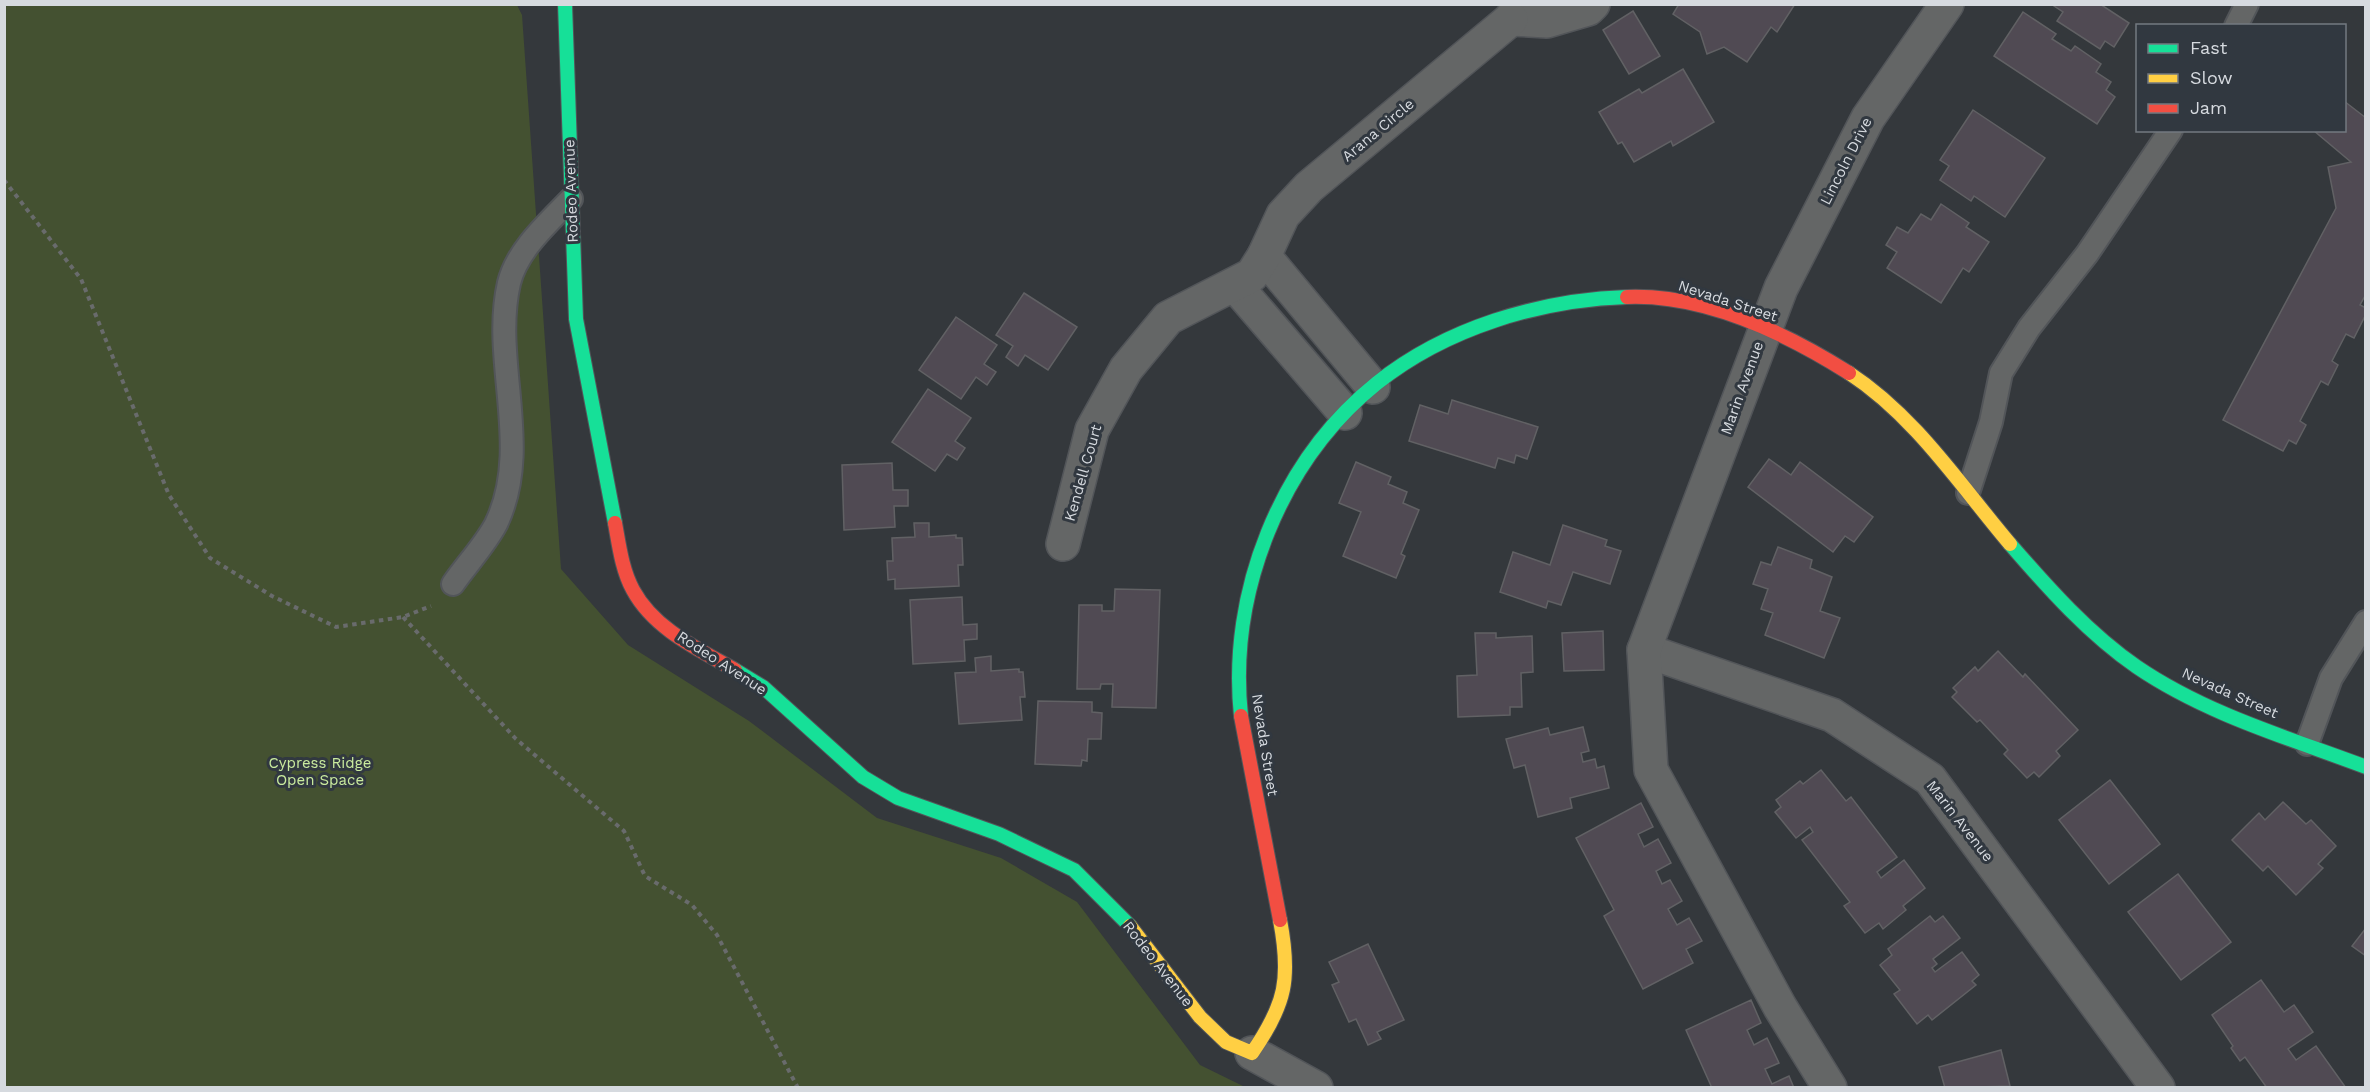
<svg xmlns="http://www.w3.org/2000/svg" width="2370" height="1092" font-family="'Work Sans',sans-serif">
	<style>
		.green { fill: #445131 }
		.building { fill: #504a53; stroke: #616164; stroke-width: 1.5 }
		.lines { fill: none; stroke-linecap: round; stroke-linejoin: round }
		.lane-casing { stroke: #525559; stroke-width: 26 }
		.street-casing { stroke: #525559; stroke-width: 36 }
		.fast-casing { stroke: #525559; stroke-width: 16 }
		.slow-casing { stroke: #525559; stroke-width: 16 }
		.jam-casing { stroke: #525559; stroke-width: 16 }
		.path { stroke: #696b6c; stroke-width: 4; stroke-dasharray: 4.5 4.5; stroke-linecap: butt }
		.lane { stroke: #646666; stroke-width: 22 }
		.street { stroke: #646666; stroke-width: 33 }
		.fast { stroke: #16e098; stroke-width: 14 }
		.slow { stroke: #ffcf43; stroke-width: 14 }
		.jam { stroke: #f24e42; stroke-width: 14 }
		.labels { text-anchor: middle; stroke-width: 6; stroke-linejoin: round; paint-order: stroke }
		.street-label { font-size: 15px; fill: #d6dadf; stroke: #313840 }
		.park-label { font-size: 15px; fill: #caeb9e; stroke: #313840 }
	</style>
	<rect width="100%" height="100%" fill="#34383c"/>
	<polygon class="green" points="5,4 517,5 522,15 561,569 628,645 749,721 877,818 1001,858 1077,902 1200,1065 1245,1087 5,1088"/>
	<g class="building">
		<polygon points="1679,4 1795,4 1777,32 1771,27 1747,62 1724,47 1707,54 1700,32 1673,14"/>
		<polygon points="2051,4 2100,4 2129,23 2114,47 2105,41 2100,49 2057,21 2063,12"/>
		<polygon points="1633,11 1660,56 1629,74 1603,30"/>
		<polygon points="2023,12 2056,34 2052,39 2071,51 2075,46 2101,64 2096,72 2111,82 2106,90 2115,97 2097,124 1994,56"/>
		<polygon points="1683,69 1714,122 1673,146 1671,141 1634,162 1622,142 1618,144 1599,112 1639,89 1642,93"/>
		<polygon points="2344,101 2366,118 2366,294 2360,305 2366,308 2366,314 2354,338 2346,334 2332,361 2338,365 2328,385 2321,381 2300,421 2306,425 2296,444 2289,440 2283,451 2223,420 2336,208 2328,167 2351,162 2313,130 2344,130"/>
		<polygon points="1973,110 2045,158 2005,217 1974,196 1971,201 1940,180 1949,166 1940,160"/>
		<polygon points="1941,204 1969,223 1966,227 1989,242 1969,272 1963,268 1941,303 1887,268 1897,252 1886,245 1897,227 1908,233 1921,214 1931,220"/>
		<polygon points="1024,293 1077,327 1048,370 1025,355 1018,366 1006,357 1013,346 996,335"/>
		<polygon points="956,317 997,345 984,364 996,372 987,385 976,377 961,399 919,370"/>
		<polygon points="928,389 971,418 955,441 965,448 957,460 947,454 935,471 892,442"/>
		<polygon points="1452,400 1538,427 1527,459 1516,455 1514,463 1498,458 1495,468 1409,441 1420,405 1448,414"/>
		<polygon points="1769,459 1791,475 1800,462 1873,517 1854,542 1845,536 1833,552 1748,487"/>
		<polygon points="1356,462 1391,477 1388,484 1407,492 1403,503 1419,510 1401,554 1405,556 1396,578 1343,556 1361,512 1339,503"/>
		<polygon points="892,463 893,490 908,490 908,506 894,506 895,527 844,530 842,465"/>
		<polygon points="914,523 929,523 929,537 956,535 956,538 962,538 963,565 958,565 959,586 895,589 895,579 888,580 887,561 893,561 892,538 915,537"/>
		<polygon points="1563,525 1607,540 1605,546 1621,551 1610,584 1573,572 1561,605 1548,601 1546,608 1500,592 1513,552 1550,565"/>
		<polygon points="1778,547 1812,560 1810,568 1832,577 1820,611 1840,618 1824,658 1765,635 1773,613 1761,609 1768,589 1753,584 1761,562 1771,565"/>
		<polygon points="1115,589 1160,590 1156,708 1112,707 1113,684 1101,684 1100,689 1077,689 1079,605 1102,605 1102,611 1114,611"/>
		<polygon points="962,597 963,625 977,624 977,639 964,640 965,661 913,664 910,600"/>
		<polygon points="1603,631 1604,670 1564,671 1562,633"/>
		<polygon points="1475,633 1496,633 1496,638 1532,636 1533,672 1521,673 1522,707 1510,707 1510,715 1458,717 1457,676 1477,675"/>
		<polygon points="1998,651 2023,677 2025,674 2078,730 2056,751 2060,756 2039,777 2034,772 2027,778 2004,754 2008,750 1980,720 1977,722 1952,697 1957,692 1953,688 1975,667 1978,671"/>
		<polygon points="991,656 991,671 1019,669 1019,672 1023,672 1025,697 1020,697 1022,720 959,724 955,673 976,672 975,658"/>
		<polygon points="1038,701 1092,702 1092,712 1102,713 1101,739 1088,739 1087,761 1082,760 1081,766 1035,764"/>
		<polygon points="1583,727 1589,751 1581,753 1583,762 1595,759 1597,768 1604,766 1609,788 1570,798 1572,808 1538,817 1525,765 1514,768 1506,739 1548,728 1550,735"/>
		<polygon points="1821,770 1846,801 1851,797 1897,857 1877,872 1881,878 1904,860 1925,888 1903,906 1906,910 1883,929 1879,923 1865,933 1844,906 1850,902 1802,840 1813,832 1810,827 1796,838 1775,812 1781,807 1776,800 1800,781 1803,784"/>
		<polygon points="2110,780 2160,844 2109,884 2059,820"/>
		<polygon points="2283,802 2306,824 2311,820 2336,846 2318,864 2323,868 2296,895 2268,866 2263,871 2232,840 2259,813 2265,820"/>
		<polygon points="1641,803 1653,827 1638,834 1644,847 1658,839 1671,863 1656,871 1662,884 1670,880 1682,901 1668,909 1677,925 1689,918 1702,941 1686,949 1693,963 1643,989 1604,916 1614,910 1576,838"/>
		<polygon points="2178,874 2231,942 2181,980 2128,912"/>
		<polygon points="1930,916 1935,922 1943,916 1960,938 1933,959 1937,964 1932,968 1935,972 1962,952 1979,975 1972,981 1976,985 1932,1020 1928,1015 1917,1024 1894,994 1900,990 1880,965 1892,955 1888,949"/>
		<polygon points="2366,928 2366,956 2352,946"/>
		<polygon points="1368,944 1404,1020 1377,1032 1381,1039 1368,1045 1356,1019 1349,1022 1332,985 1339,982 1329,962"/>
		<polygon points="2261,980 2284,1012 2294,1005 2313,1032 2288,1049 2296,1060 2316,1046 2346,1088 2267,1088 2245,1057 2240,1061 2231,1048 2233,1046 2212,1015"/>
		<polygon points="1751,1000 1761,1023 1747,1030 1754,1045 1767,1038 1779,1063 1765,1069 1772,1084 1789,1076 1794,1088 1712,1088 1686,1030"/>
		<polygon points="2001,1050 2010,1086 1945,1088 1939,1067"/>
	</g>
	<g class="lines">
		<g class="lane-casing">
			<g id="lane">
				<polyline points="2236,26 2247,4"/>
				<polyline points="1968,493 1991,422 2001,373 2029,328 2087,254 2171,130"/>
				<path d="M453 584C466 565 485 545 496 524 533 447 491 361 509 283 517 250 548 223 571 199"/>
				<polyline points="2307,744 2331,678 2366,622"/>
			</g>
		</g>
		<g class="street-casing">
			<g id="street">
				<polyline points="1520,4 1511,19 1547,21 1588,9 1593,4"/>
				<polyline points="1264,256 1373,387"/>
				<polyline points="1235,285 1345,413"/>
				<polyline points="1063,544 1092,430 1126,369 1168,318 1252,275 1264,256 1283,215 1309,187 1511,19"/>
				<polyline points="1644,650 1832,715 1930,779 2158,1088"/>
				<polyline points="1252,1053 1316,1088"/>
				<polyline points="1830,1088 1780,1007 1651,770 1644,650 1781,288 1868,118 1947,4"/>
			</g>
		</g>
		<g class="fast-casing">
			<g id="fast">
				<polyline points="565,4 576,319 615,523"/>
				<path d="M2010 544C2048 588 2089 634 2137 667 2206 714 2289 738 2366 767"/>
				<polyline points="735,670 763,687 863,777 898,798 999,834 1074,870 1130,926"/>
				<path d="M1241 716C1228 593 1280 461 1377 383 1446 328 1539 300 1627 297"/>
			</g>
		</g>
		<g class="slow-casing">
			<g id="slow">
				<path d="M1849 373C1915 416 1960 485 2010 544"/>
				<path d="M1130 926 1200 1017 1226 1042 1252 1053C1286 1004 1291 978 1280 920"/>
			</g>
		</g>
		<g class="jam-casing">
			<g id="jam">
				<path d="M1627 297C1705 294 1784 332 1849 373"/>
				<path d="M615 523C619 545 622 570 633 590 654 629 698 649 735 670"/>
				<polyline points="1241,716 1280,920"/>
			</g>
		</g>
		<g class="path">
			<polyline points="4,180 81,279 169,495 210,558 272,596 336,627 403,617 431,606"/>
			<polyline points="403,617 516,739 624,831 645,876 692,905 717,935 798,1088"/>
		</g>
		<use href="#lane" class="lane"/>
		<use href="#street" class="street"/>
		<use href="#fast" class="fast"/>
		<use href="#slow" class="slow"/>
		<use href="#jam" class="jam"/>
	</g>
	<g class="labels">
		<g class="street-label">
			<text transform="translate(1378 130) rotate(-40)" y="5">Arana Circle</text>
			<text transform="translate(1846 161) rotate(-63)" y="5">Lincoln Drive</text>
			<text transform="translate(571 191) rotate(-92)" y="5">Rodeo Avenue</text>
			<text transform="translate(1728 301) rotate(18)" y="5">Nevada Street</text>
			<text transform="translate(1742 388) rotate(-70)" y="5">Marin Avenue</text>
			<text transform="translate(1083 473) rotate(-74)" y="5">Kendell Court</text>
			<text transform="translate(722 663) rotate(33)" y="5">Rodeo Avenue</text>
			<text transform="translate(2230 693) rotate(24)" y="5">Nevada Street</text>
			<text transform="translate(1265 745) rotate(81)" y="5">Nevada Street</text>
			<text transform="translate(1960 821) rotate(52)" y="5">Marin Avenue</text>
			<text transform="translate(1158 964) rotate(52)" y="5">Rodeo Avenue</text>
		</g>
		<g class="park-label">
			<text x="320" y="768">Cypress Ridge<tspan x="320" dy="17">Open Space</tspan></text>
		</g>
	</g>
	<rect width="2370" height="1092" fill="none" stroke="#d6dadf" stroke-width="12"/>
	<rect x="2136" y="24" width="210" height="108" fill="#313840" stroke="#737980" stroke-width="1.5"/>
	<rect x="2148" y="44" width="30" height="9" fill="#16e098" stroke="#737980" stroke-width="1.5"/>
	<text x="2190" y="54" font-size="18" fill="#d6dadf">Fast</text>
	<rect x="2148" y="74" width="30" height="9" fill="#ffcf43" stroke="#737980" stroke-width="1.5"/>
	<text x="2190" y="84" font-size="18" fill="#d6dadf">Slow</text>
	<rect x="2148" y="104" width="30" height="9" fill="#f24e42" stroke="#737980" stroke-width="1.5"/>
	<text x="2190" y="114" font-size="18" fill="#d6dadf">Jam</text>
</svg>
